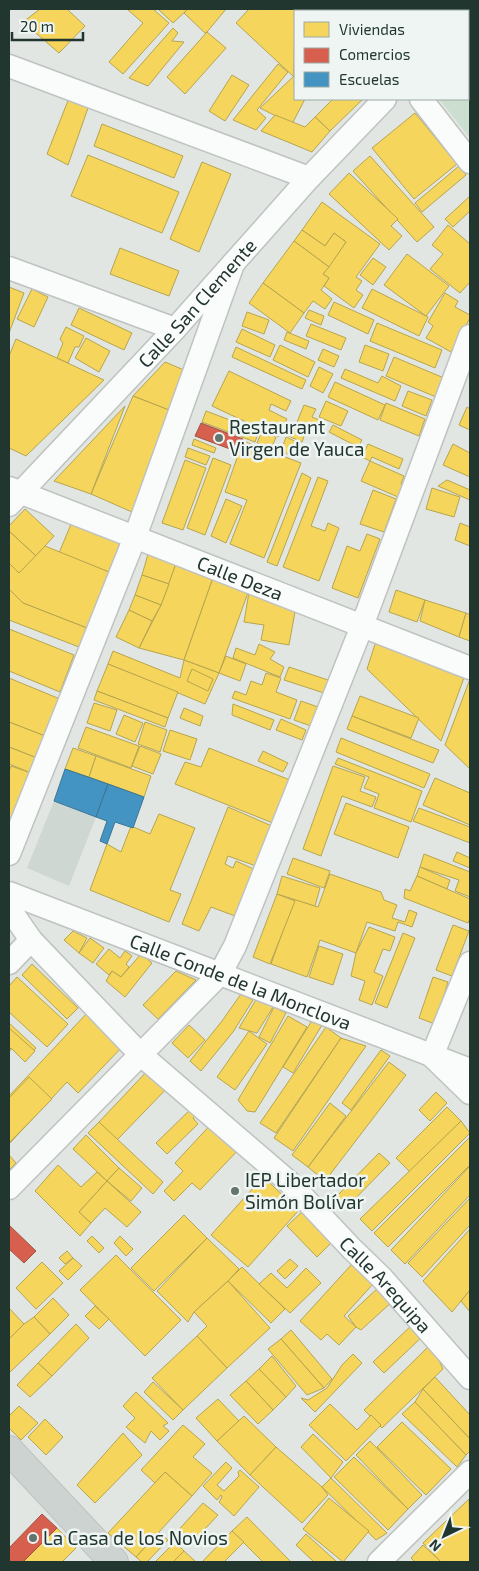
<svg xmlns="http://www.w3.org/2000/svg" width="479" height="1571" font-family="'Exo 2',sans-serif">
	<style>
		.built { fill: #cfd7d3 }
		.green { fill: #ccded0 }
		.homes { fill: #f6d55c; stroke: #b6a54f }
		.shops { fill: #d6604d; stroke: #a05344 }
		.schools { fill: #4393c3; stroke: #397797 }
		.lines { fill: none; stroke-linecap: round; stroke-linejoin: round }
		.minor-casing { stroke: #bec3c0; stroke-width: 25 }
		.major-casing { stroke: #bcc3c0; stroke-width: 30 }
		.minor { stroke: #fafbfb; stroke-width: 22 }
		.major { stroke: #cdd3d1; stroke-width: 28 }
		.poi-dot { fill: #65746f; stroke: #eef5f2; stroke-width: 2 }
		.labels { text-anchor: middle; stroke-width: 5; stroke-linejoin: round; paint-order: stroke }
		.street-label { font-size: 19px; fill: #223630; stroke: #eef5f2 }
		.poi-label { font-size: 19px; fill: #223630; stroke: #eef5f2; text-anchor: start }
	</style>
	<rect width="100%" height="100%" fill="#e1e6e3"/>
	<polygon class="built" points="54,801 96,817 69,886 27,868"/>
	<polygon class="green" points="470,56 470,138 439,99 468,99 468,59"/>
	<g class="homes">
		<polygon points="40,9 67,9 85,26 59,53 23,22"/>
		<polygon points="127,9 153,9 169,23 123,74 109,62 143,23"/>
		<polygon points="158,9 188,9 173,23"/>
		<polygon points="188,9 226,9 207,32 205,33 184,13"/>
		<polygon points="249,9 261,9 263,10 264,9 342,9 345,11 295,11 294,77 236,23"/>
		<polygon points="173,28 178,33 172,41 184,42 148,86 129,78"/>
		<polygon points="207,32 226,48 185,94 167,77"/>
		<polygon points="278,64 288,72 257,110 266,118 256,130 233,120"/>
		<polygon points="232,75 249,85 225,121 209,111"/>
		<polygon points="295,75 295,99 305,99 292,124 260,108"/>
		<polygon points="69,98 88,108 68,165 47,154"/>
		<polygon points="333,99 363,99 330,131 315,117"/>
		<polygon points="415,113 457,164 414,199 372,148"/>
		<polygon points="275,115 305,127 315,117 330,131 312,152 261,131"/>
		<polygon points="102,124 183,156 174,178 94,146"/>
		<polygon points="88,155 179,192 162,233 71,196"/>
		<polygon points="370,156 434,227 417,242 353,171"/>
		<polygon points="202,162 231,174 199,252 170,239"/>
		<polygon points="459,166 466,175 422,212 415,203"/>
		<polygon points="349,173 398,219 391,226 402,236 389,250 329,194"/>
		<polygon points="470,196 470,211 453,227 445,219"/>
		<polygon points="322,202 380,244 356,277 362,281 356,290 363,295 354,308 324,286 329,278 323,274 346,242 334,233 325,246 302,230"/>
		<polygon points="448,225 470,244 470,282 460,293 430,269 443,254 432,245"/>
		<polygon points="302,230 325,246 334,233 346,242 329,267 294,241"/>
		<polygon points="294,241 329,267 323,274 329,278 321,290 332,299 325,309 313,301 304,313 263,283"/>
		<polygon points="120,248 179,271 169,296 110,274"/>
		<polygon points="407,254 449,286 426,316 384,285"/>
		<polygon points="373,258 386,267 373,285 360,275"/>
		<polygon points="263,283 304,313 290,333 249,303"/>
		<polygon points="9,287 24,293 9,333"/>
		<polygon points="32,289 48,297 34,327 17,319"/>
		<polygon points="372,289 428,317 419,336 362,308"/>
		<polygon points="445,293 458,301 455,307 470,315 470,318 451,352 426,338 433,326 428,322"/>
		<polygon points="334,302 374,320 368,334 328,315"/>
		<polygon points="79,308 132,333 124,350 71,325"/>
		<polygon points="309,310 324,316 321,325 305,318"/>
		<polygon points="247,312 269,320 264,334 242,326"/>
		<polygon points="377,323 442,350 435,368 370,341"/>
		<polygon points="311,324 346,338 341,350 306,336"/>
		<polygon points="66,327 84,336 79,347 75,347 68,363 57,358 63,343 60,339"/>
		<polygon points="242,329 275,345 270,357 236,342"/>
		<polygon points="287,332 309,341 306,349 284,340"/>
		<polygon points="86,338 110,351 99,372 75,358"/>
		<polygon points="16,339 104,380 26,456 9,448 9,356"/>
		<polygon points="280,345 315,362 308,377 273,360"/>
		<polygon points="365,345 389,354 383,371 359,362"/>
		<polygon points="236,347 306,380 302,389 232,357"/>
		<polygon points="323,349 339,356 334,367 318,360"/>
		<polygon points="394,357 444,378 436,397 386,376"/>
		<polygon points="165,362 184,370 169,410 133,396"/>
		<polygon points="319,367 333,374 323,393 310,386"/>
		<polygon points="345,369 378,383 382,376 401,386 395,401 341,378"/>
		<polygon points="229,371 291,401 286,411 271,404 269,410 287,419 278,437 212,406"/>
		<polygon points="335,382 385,405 378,420 328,397"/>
		<polygon points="408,391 432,400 426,416 402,406"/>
		<polygon points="133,396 169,410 132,512 91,494"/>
		<polygon points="326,401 348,411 341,426 319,417"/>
		<polygon points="386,403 425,419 419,436 380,420"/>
		<polygon points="304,405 316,409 312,417 322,421 318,431 297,422"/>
		<polygon points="125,406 91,494 54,481"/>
		<polygon points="467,407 470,409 470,430 459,425"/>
		<polygon points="206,411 259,431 255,442 202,422"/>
		<polygon points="291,425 306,431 302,442 286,435"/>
		<polygon points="333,425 362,440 358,447 329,432"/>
		<polygon points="262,431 276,437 271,449 257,443"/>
		<polygon points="286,437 299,443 293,456 281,451"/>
		<polygon points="194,439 216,448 214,453 192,445"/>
		<polygon points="243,441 301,463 264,558 230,544 247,500 225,492"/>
		<polygon points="368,444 403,459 399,469 372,457 370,461 362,457"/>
		<polygon points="453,444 470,453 470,477 443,465"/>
		<polygon points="188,448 210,456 206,465 185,457"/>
		<polygon points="213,458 231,465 205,535 187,528"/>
		<polygon points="185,460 206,468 183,530 162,523"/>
		<polygon points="370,461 404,476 401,484 403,486 398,497 361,481"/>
		<polygon points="302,473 311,478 277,566 267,562"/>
		<polygon points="318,477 328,481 311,526 325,531 328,523 339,528 319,581 283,567"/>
		<polygon points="447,480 470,490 470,500 438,486"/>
		<polygon points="432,488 460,497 454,517 426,509"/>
		<polygon points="373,490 396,499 384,532 360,524"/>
		<polygon points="226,499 242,506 226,543 211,536"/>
		<polygon points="25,509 54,536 36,556 9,531 9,526"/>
		<polygon points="74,517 122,537 109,572 59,553"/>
		<polygon points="460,523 470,527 470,546 455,540"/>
		<polygon points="9,531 36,556 19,573 9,563"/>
		<polygon points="367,534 380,539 358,598 332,588 347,546 360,551"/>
		<polygon points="45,546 109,572 87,628 23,603 9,589 9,563 19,573"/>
		<polygon points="150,547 178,558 169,584 142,575"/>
		<polygon points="178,558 214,575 184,660 139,648 161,605"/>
		<polygon points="142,575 169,584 161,605 135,595"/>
		<polygon points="214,575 250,587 219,673 184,660"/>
		<polygon points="9,589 23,603 87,628 79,647 9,620"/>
		<polygon points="396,590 425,600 417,622 389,612"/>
		<polygon points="249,592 297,601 289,645 261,640 264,625 244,622"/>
		<polygon points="135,595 161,605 152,621 129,610"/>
		<polygon points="425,600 466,613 459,637 420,621"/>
		<polygon points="129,610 152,621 139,648 116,637"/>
		<polygon points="466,613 470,615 470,641 459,637"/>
		<polygon points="9,629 74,655 60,692 9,671"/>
		<polygon points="378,635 465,675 441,741 367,669"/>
		<polygon points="259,644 275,652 270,659 284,667 280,677 233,658 236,648 255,655"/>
		<polygon points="113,651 180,678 184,660 219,673 205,704 108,664"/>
		<polygon points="226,656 246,664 240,681 219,673"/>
		<polygon points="108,664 178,692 168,718 97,691"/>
		<polygon points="289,667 328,680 324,693 284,680"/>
		<polygon points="192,669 213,679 208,691 187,681"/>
		<polygon points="266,673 281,678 276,692 297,700 290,719 232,698 235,691 246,695 251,681 262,685"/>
		<polygon points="9,678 60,699 45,736 9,722"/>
		<polygon points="470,679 470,769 445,745"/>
		<polygon points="97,691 168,718 165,727 94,700"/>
		<polygon points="360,696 419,718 411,738 352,716"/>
		<polygon points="301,701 318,707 311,726 294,720"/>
		<polygon points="94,703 117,710 110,731 87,723"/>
		<polygon points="233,704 274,720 270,730 232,715"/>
		<polygon points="184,708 203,716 200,726 180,718"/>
		<polygon points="124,715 143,723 135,742 116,734"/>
		<polygon points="352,716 439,750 433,763 347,729"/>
		<polygon points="281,719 306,730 302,740 276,730"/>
		<polygon points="9,722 45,736 37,758 9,747"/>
		<polygon points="145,722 167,730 160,752 138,744"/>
		<polygon points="86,727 139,746 131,768 78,748"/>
		<polygon points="170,730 197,739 190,760 163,751"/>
		<polygon points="341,738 430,774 424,788 336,752"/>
		<polygon points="140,746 161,754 153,774 132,766"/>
		<polygon points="9,747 37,758 31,773 9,764"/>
		<polygon points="73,748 96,756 89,777 65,769"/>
		<polygon points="209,748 290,780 273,823 175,784 185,762 201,767"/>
		<polygon points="263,751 288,763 283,772 258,761"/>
		<polygon points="96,756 151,776 144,797 89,777"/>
		<polygon points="338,758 422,791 411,822 374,808 379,794 364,788 369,777 335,764"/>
		<polygon points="11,766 31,773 9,829 9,771"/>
		<polygon points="333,766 365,777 360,791 376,797 372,807 342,796 321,856 303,849"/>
		<polygon points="435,778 470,793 470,825 423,805"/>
		<polygon points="346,803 409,827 398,858 334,834"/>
		<polygon points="228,807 272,826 256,866 228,856 225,864 233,868 236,861 256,870 235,916 211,907 199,931 182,924"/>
		<polygon points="419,808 470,827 470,843 413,821"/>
		<polygon points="159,814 195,828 170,890 181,894 169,922 90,890 107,844 121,852 131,826 150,834"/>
		<polygon points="457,852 470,858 470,868 453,861"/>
		<polygon points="424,854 470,872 470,897 455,891 459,880 420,867"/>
		<polygon points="293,858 330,871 324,888 287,874"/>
		<polygon points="420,867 450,880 447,889 417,876"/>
		<polygon points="330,874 381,892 384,900 397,905 392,918 405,922 409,910 417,913 412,927 398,922 395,931 367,922 356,953 320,940 307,977 271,964 294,899 318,907"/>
		<polygon points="282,876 320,888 315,906 277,894"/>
		<polygon points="417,876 470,899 470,918 468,923 404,898 405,889 410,891"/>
		<polygon points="277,894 295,901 270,964 253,957"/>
		<polygon points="453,925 469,931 452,976 436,970"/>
		<polygon points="369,927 395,937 390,951 383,949 374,972 383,976 372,1005 359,1000 365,981 351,976 356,953"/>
		<polygon points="73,931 87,938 79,953 64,940"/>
		<polygon points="403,933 415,938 387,1008 375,1003"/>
		<polygon points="90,938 104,948 93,963 79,953"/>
		<polygon points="319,946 343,954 333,985 309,977"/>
		<polygon points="109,949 120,958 125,951 132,956 126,964 129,967 121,977 112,971 109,975 96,964"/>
		<polygon points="141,954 152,963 125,997 106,981 112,971 121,977"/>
		<polygon points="32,964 78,1008 67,1019 22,975"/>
		<polygon points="176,971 196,980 158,1019 143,1005"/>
		<polygon points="17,977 68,1024 47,1047 9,1012 9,986"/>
		<polygon points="433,977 448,982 435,1024 419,1018"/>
		<polygon points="241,994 253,1000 233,1032 201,1071 190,1061 222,1021"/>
		<polygon points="257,998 273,1007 257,1033 239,1028"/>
		<polygon points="274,1007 286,1013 270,1043 259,1037"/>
		<polygon points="88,1012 124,1045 78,1093 67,1082 9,1144 9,1096"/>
		<polygon points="288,1016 307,1027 255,1112 247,1111 238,1100"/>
		<polygon points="311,1022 322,1025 293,1073 283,1067"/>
		<polygon points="9,1023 36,1048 26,1059 13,1047 9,1052"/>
		<polygon points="189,1025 205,1040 188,1058 172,1043"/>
		<polygon points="326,1027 341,1038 276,1133 260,1123"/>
		<polygon points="9,1028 35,1051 25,1062 11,1048 9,1051"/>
		<polygon points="249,1031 267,1044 235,1090 217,1077"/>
		<polygon points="341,1038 366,1046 293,1151 274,1138"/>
		<polygon points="381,1050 390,1056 351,1110 342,1103"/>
		<polygon points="389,1062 406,1075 325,1181 308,1167"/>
		<polygon points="151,1067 170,1085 117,1140 99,1122"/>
		<polygon points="29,1077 52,1099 9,1143 9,1098"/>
		<polygon points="436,1092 447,1103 430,1121 419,1110"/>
		<polygon points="330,1103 346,1116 308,1167 292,1155"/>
		<polygon points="194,1106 199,1112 193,1118 198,1124 167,1154 156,1143"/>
		<polygon points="447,1107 461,1121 410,1172 396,1158"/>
		<polygon points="214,1121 241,1147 200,1190 192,1183 174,1201 164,1191 183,1171 175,1163"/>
		<polygon points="461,1121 470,1133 372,1231 360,1219"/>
		<polygon points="99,1122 163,1182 153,1194 88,1133"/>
		<polygon points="86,1135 119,1168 107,1181 73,1149"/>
		<polygon points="470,1137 470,1165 388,1247 374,1233"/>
		<polygon points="379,1153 390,1163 346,1208 335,1198"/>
		<polygon points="9,1155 16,1163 9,1170"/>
		<polygon points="58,1165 81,1187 97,1172 107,1181 79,1212 91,1223 80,1236 35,1191"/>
		<polygon points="470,1166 470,1195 405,1264 391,1250"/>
		<polygon points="119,1168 142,1188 131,1201 107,1181"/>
		<polygon points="263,1177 299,1210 248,1267 211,1235"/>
		<polygon points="107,1181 141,1212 127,1227 105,1208 91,1223 79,1212"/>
		<polygon points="470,1198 470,1225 422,1277 408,1263"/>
		<polygon points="304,1210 334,1240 317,1257 287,1226"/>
		<polygon points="184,1215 207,1238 154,1291 131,1268"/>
		<polygon points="470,1229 470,1290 452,1312 423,1281"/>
		<polygon points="92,1236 104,1248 99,1253 87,1241"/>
		<polygon points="120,1236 133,1249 126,1256 114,1243"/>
		<polygon points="207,1238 239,1269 228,1281 194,1312 188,1322 157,1291"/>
		<polygon points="67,1251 73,1258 65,1264 59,1258"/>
		<polygon points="116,1255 181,1320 145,1356 80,1290"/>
		<polygon points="73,1258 82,1266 68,1280 59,1271"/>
		<polygon points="290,1259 298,1266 285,1279 277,1271"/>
		<polygon points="42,1262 63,1283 36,1309 16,1288"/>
		<polygon points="352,1264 373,1284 344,1316 356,1327 339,1345 327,1334 321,1340 300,1321"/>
		<polygon points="242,1267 285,1309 271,1323 228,1281"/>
		<polygon points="306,1268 321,1283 290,1313 259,1284 271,1273 287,1288"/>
		<polygon points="228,1281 270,1328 227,1368 197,1336 207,1326 194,1312"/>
		<polygon points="380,1286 394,1300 361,1330 356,1327 348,1316"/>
		<polygon points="470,1290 470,1312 461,1301"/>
		<polygon points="53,1298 69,1315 50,1334 34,1317"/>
		<polygon points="95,1306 109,1319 99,1329 85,1316"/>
		<polygon points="9,1308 24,1324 9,1340"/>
		<polygon points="34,1317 50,1334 9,1373 9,1339 24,1324"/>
		<polygon points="414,1323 425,1334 384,1373 373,1362"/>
		<polygon points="76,1324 89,1338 52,1376 38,1363"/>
		<polygon points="291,1330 332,1379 324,1388 281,1339"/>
		<polygon points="197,1336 227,1368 183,1410 152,1378"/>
		<polygon points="281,1339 324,1388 307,1395 268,1349"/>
		<polygon points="431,1344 443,1369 382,1428 364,1410"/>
		<polygon points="353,1354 362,1363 315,1412 301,1398 308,1400 327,1388 342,1365"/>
		<polygon points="272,1356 296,1386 286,1397 259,1369"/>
		<polygon points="38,1363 52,1376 30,1397 17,1385"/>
		<polygon points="259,1369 286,1397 273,1410 246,1381"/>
		<polygon points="435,1377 470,1415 470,1439 423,1389"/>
		<polygon points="246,1381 273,1410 258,1424 230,1395"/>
		<polygon points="153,1382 183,1410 173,1420 144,1392"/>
		<polygon points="423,1389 470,1439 470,1451 466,1455 415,1402"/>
		<polygon points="136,1392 168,1423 163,1426 169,1431 160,1440 151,1431 145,1443 126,1427 135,1418 123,1406"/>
		<polygon points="218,1399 239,1421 217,1441 196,1418"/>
		<polygon points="415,1402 466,1455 457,1467 402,1414"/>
		<polygon points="330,1404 357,1430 371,1415 381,1425 346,1461 309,1425"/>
		<polygon points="19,1406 38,1423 21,1440 9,1428 9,1416"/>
		<polygon points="244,1416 276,1447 250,1475 217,1441"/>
		<polygon points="45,1419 63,1437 46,1455 28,1437"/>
		<polygon points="402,1422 451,1469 426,1495 377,1447"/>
		<polygon points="183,1425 205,1444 193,1457 212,1473 192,1496 165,1472 155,1483 141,1470"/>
		<polygon points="123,1433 142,1455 95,1503 77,1485"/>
		<polygon points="313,1434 343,1462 331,1478 301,1447"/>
		<polygon points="370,1441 422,1495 408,1509 356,1455"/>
		<polygon points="276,1447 322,1487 328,1495 302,1523 250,1475"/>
		<polygon points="354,1457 408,1509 388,1530 334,1477"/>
		<polygon points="226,1462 232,1468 217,1485 224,1491 239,1476 238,1472 240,1470 259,1487 234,1516 219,1502 222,1497 221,1495 217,1500 203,1486"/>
		<polygon points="165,1472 192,1496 136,1557 108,1533"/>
		<polygon points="331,1478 387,1533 376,1540 322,1487"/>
		<polygon points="329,1498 369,1531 343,1562 303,1529"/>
		<polygon points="469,1499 470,1562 441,1562 423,1543"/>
		<polygon points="203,1503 218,1515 188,1547 174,1535"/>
		<polygon points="247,1517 291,1562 263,1562 232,1531"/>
		<polygon points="57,1528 76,1548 62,1562 23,1562"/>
		<polygon points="232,1531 244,1542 224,1562 202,1562"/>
		<polygon points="159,1532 168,1540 148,1561 149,1562 142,1562 136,1557"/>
		<polygon points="306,1534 337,1562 314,1562 296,1545"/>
		<polygon points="175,1542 184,1551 173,1562 155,1562"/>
		<polygon points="423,1545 440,1561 439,1562 415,1562 411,1558"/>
		<polygon points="184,1551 196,1562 173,1562"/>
	</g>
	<g class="shops">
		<polygon points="201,423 243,439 238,452 195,436"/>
		<polygon points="9,1225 36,1251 24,1263 9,1249"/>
		<polygon points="42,1514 57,1528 23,1562 9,1562 9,1548"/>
	</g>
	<g class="schools">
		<polygon points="65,769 108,784 96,817 54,801"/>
		<polygon points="108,784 144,797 133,828 115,822 107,844 100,841 107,821 96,817"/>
	</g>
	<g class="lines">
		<g class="minor-casing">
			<g id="minor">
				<polyline points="353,9 355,11"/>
				<polyline points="468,13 470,11"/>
				<polyline points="9,66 309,178"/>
				<polyline points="421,99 470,162"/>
				<polyline points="9,268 175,329"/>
				<path id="s1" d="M9 488 470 668"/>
				<path id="s2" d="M9 505 175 329 309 178 385 99"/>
				<polyline points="9,854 135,537 233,264"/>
				<path id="s3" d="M9 893 470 1070"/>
				<path id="s4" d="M9 908 31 940 140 1054 289 1182 352 1249 382 1278 470 1378"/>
				<polyline points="9,963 31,940"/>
				<polyline points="470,963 432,1056 470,1093"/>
				<polyline points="9,1188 220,974 235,946 362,626 470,336"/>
				<polyline points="379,1562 470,1472"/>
			</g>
		</g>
		<g class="major-casing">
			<polyline id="major" points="9,1450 114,1562"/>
		</g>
		<use href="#minor" class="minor"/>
		<use href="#major" class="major"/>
	</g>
	<g class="poi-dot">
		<circle cx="219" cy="438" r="5"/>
		<circle cx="235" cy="1191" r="5"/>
		<circle cx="33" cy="1538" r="5"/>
	</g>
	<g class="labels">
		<g class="street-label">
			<text dy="7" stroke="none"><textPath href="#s2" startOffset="276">Calle San Clemente</textPath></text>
			<text dy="7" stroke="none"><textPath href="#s1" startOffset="248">Calle Deza</textPath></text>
			<text dy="7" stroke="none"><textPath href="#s3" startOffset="248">Calle Conde de la Monclova</textPath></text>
			<text dy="7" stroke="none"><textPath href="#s4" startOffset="534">Calle Arequipa</textPath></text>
		</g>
		<g class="poi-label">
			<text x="229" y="434">Restaurant<tspan x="229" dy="22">Virgen de Yauca</tspan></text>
			<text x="245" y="1187">IEP Libertador<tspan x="245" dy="22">Simón Bolívar</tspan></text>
			<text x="43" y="1545">La Casa de los Novios</text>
		</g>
	</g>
	<rect width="479" height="1571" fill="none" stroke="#223630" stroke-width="20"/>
	<rect x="294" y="10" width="175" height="90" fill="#eef5f2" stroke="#9ca9a4"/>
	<rect x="304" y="22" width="25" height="15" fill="#f6d55c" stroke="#9ca9a4"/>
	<text x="339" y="35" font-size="15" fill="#223630">Viviendas</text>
	<rect x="304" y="48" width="25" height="15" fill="#d6604d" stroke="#9ca9a4"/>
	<text x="339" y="60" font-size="15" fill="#223630">Comercios</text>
	<rect x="304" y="72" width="25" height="15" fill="#4393c3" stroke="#9ca9a4"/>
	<text x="339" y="85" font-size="15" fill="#223630">Escuelas</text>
	<g transform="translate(444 1536) rotate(223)" stroke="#eef5f2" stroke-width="4" paint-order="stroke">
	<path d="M0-4L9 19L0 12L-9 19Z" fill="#223630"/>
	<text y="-8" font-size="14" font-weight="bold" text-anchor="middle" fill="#223630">N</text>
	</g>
	<path d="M12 32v8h71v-8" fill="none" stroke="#223630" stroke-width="2.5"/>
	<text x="20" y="32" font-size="15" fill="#223630" stroke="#eef5f2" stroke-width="4" paint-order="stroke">20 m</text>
</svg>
